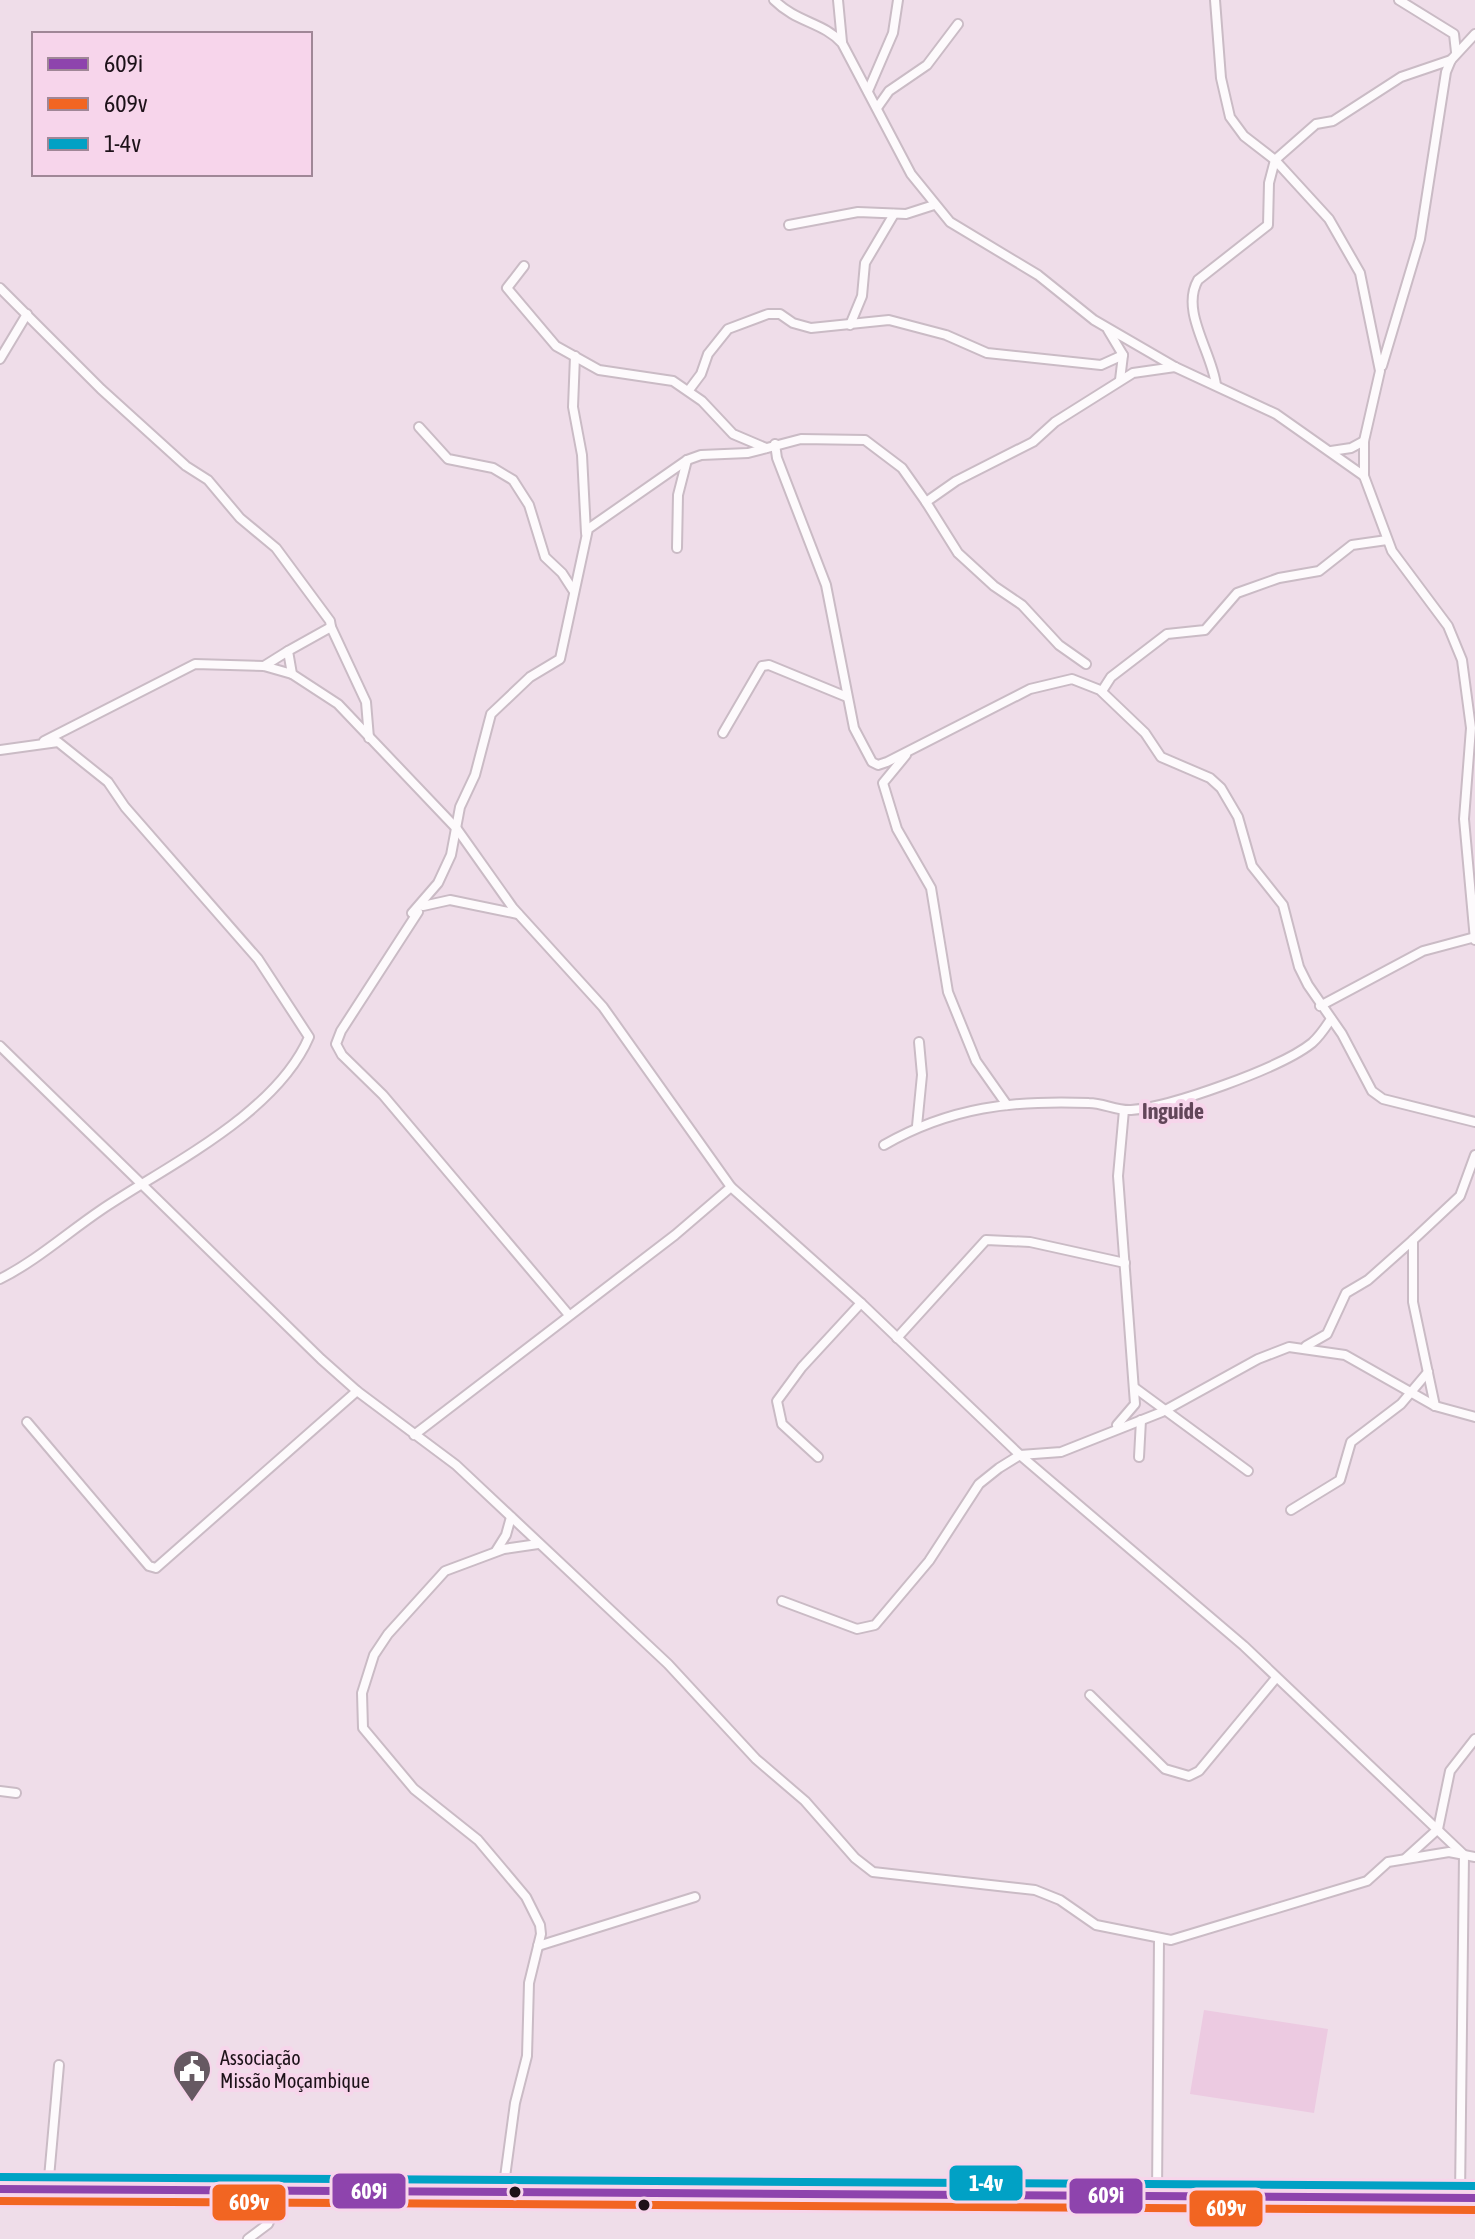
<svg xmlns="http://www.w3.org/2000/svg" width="1475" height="2239" font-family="'Asap Condensed',sans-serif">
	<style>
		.park { fill: #eccae1 }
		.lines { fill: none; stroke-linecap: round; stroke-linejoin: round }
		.minor-casing { stroke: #cabbc5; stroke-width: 12 }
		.tertiary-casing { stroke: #cabbc5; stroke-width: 14 }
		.minor { stroke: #fdfafc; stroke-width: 8 }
		.tertiary { stroke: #fdfafc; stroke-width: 10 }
		.bus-1-casing { stroke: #f7d5eb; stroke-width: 14 }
		.bus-2-casing { stroke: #f7d5eb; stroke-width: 14 }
		.bus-3-casing { stroke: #f7d5eb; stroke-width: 14 }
		.bus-1 { stroke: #8e44ad; stroke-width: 8 }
		.bus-2 { stroke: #f26522; stroke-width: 8 }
		.bus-3 { stroke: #01a1c5; stroke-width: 8 }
		.bus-dot { fill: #1d1219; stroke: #f7d5eb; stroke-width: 3 }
		.labels { text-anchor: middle; stroke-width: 8; stroke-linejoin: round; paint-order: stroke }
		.poi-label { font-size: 20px; fill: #1d1219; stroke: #f7d5eb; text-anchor: start }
		.neighbourhood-label { font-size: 22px; font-weight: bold; fill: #624659; stroke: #f7d5eb }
		.line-badge { stroke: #f7d5eb; stroke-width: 3 }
		.badge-label { font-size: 22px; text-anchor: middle; font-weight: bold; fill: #fff }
	</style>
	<rect width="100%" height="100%" fill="#efdde9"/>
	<polygon class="park" points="1204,2010 1328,2029 1314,2113 1190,2094"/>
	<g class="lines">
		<g class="minor-casing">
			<g id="minor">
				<path d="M774 0C797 23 823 22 842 43L911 174 950 222 1038 275 1094 320 1175 367 1276 414 1364 476 1392 551 1448 626 1462 660 1471 728 1464 819 1475 940"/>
				<polyline points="838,0 842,42"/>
				<polyline points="1215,0 1221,78 1230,117 1244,136 1275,160 1329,219 1360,273 1380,371 1364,441 1364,476"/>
				<polyline points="1399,0 1454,34 1456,52"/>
				<polyline points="868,91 893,33 898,0"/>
				<polyline points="877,108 889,91 927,65 958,24"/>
				<polyline points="789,225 858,212 906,214 934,205"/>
				<polyline points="524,266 507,288 556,346 599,370 673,381 702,401 733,434 766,448"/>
				<polyline points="0,288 101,389 186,466 208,480 240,518 276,548 330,621 331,627 288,651 292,674 338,704 457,829 513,908 603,1007 731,1187"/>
				<polyline points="850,325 862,296 865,263 894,214"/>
				<polyline points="1108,330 1123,355 1120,380"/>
				<polyline points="575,356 573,407 582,455 586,533"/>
				<polyline points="0,359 27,314"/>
				<polyline points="1382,366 1420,239 1446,72 1451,60 1475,34"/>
				<path d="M1216 385C1212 352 1180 311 1198 280L1268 225 1269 183 1275 160 1316 124 1333 121 1401 77 1451 60"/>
				<polyline points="689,390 701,374 708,354 728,329 768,314 780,314 793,323 811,328 889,320 946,335 987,353 1101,365 1123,355"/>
				<polyline points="419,427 448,459 493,468 513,480 529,505 545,557 562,573 573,590"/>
				<polyline points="775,444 777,458 826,585 854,728 872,762 878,765 887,762 1030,689 1072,679 1100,690 1145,733 1161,757 1210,778 1221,788 1238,817 1252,866 1283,905 1299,967 1308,985 1342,1034 1372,1091 1383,1099 1475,1122"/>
				<polyline points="1331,451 1351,448 1364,441"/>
				<polyline points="677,548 678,495 687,460"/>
				<polyline points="331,627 366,702 369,738"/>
				<polyline points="1086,664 1059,645 1022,605 994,586 958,553 926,502 956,481 1033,442 1055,422 1133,373 1175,367"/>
				<polyline points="264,666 288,651"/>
				<polyline points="1102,691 1111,677 1167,634 1205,630 1237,593 1279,578 1319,571 1352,545 1387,540"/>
				<polyline points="723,733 762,666 769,665 847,697"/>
				<polyline points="44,741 195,664 264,666 292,674"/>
				<path d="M0 750 58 742 108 782 125 807 258 959 309 1037C276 1114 168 1165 101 1210 67 1233 36 1261 0 1279"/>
				<polyline points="906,755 883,783 897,829 931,888 948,992 976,1061 1007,1105"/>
				<polyline points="423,906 450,900 518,914"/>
				<polyline points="418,912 341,1031 336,1044 342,1055 383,1095 569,1315"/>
				<polyline points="412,913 438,883 451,855 460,807 475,775 491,714 530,677 560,659 588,529 687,460 701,455 748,453 801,439 865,440 902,468 926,502"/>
				<polyline points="1320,1006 1423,951 1475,937"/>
				<polyline points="0,1046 321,1359 357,1391 456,1465 668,1664 756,1759 805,1801 855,1858 873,1872 1035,1890 1060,1900 1096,1925 1171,1940 1367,1881 1388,1862 1449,1852 1475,1857"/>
				<polyline points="917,1126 922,1075 919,1042"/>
				<path d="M884 1145C950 1107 1013 1100 1089 1103 1103 1103 1117 1111 1131 1110 1171 1107 1281 1068 1312 1043 1320 1036 1325 1028 1331 1019"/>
				<polyline points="897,1338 986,1240 1030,1242 1125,1263"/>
				<polyline points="1306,1346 1327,1334 1346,1293 1368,1280 1413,1240"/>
				<polyline points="1135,1388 1248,1471"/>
				<polyline points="1435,1406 1413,1302 1413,1240 1460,1196 1475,1155"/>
				<polyline points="27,1422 149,1566 156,1568 357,1391"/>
				<polyline points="1117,1425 1135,1404 1118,1176 1124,1110"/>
				<polyline points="414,1435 675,1235 731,1187 861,1303 1020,1455 1244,1646 1464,1855 1460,2197"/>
				<polyline points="818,1457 782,1424 777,1401 802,1367 861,1303"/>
				<polyline points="1139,1457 1141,1420"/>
				<polyline points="1291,1510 1340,1480 1351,1442 1401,1404 1428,1372"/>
				<polyline points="496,1551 506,1535 511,1517"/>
				<polyline points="782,1601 857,1629 875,1625 929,1561 979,1484 999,1468 1020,1455 1061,1452 1162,1412 1258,1359 1289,1347 1345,1355 1435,1406 1475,1417"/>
				<polyline points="1090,1695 1165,1769 1189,1776 1199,1771 1276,1678"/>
				<polyline points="0,1791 16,1793"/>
				<polyline points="1406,1858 1438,1829 1450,1771 1475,1739"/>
				<polyline points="538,1946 695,1897"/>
				<polyline points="48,2189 59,2065"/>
				<polyline points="503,2192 515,2103 527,2056 529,1983 541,1934 540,1925 526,1897 478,1840 414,1789 363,1728 362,1693 374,1655 388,1634 445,1571 504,1549 538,1544"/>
				<polyline points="1157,2195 1159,1938"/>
				<polyline points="248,2239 268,2224 283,2191"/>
			</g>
		</g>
		<g class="tertiary-casing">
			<polyline id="tertiary" points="0,2189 1475,2198"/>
		</g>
		<use href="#minor" class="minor"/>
		<use href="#tertiary" class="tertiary"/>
		<g class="bus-1-casing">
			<polyline id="bus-1" points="0,2189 1475,2198"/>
		</g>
		<g class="bus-2-casing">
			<polyline id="bus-2" points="0,2201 1475,2210"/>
		</g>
		<g class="bus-3-casing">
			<polyline id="bus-3" points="0,2177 1475,2186"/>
		</g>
		<use href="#bus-1" class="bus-1"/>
		<use href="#bus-2" class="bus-2"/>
		<use href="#bus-3" class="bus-3"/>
	</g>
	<defs>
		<g id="civic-pin" transform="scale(2)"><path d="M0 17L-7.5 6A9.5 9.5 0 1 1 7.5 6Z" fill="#665962" stroke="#f7d5eb"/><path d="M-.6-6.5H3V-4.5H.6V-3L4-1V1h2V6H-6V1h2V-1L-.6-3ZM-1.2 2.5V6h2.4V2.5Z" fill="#fff"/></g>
	</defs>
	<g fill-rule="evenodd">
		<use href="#civic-pin" x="192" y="2069"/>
	</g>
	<g class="bus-dot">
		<circle cx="515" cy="2192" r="7"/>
		<circle cx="644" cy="2205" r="7"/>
	</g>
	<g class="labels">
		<g class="poi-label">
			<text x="220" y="2065">Associação<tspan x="220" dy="23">Missão Moçambique</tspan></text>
		</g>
		<g class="neighbourhood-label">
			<text x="1173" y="1119">Inguide</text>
		</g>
	</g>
	<g class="line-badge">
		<rect x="948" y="2164" width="76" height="38" rx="8" fill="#01a1c5"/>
		<rect x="331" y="2172" width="76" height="38" rx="8" fill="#8e44ad"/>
		<rect x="1068" y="2177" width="76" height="38" rx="8" fill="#8e44ad"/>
		<rect x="211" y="2183" width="76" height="39" rx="8" fill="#f26522"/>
		<rect x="1188" y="2189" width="76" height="39" rx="8" fill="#f26522"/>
	</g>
	<g class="badge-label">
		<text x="986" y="2191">1-4v</text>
		<text x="369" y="2199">609i</text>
		<text x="1106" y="2203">609i</text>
		<text x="249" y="2210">609v</text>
		<text x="1226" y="2216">609v</text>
	</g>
	<rect x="32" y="32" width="280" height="144" fill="#f7d5eb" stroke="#a08797" stroke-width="2"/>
	<rect x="48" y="58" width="40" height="12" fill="#8e44ad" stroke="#a08797" stroke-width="2"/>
	<text x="104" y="72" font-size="24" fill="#1d1219">609i</text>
	<rect x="48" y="98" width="40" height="12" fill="#f26522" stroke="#a08797" stroke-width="2"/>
	<text x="104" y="112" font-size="24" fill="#1d1219">609v</text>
	<rect x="48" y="138" width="40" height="12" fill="#01a1c5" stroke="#a08797" stroke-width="2"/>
	<text x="104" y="152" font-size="24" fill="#1d1219">1-4v</text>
</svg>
